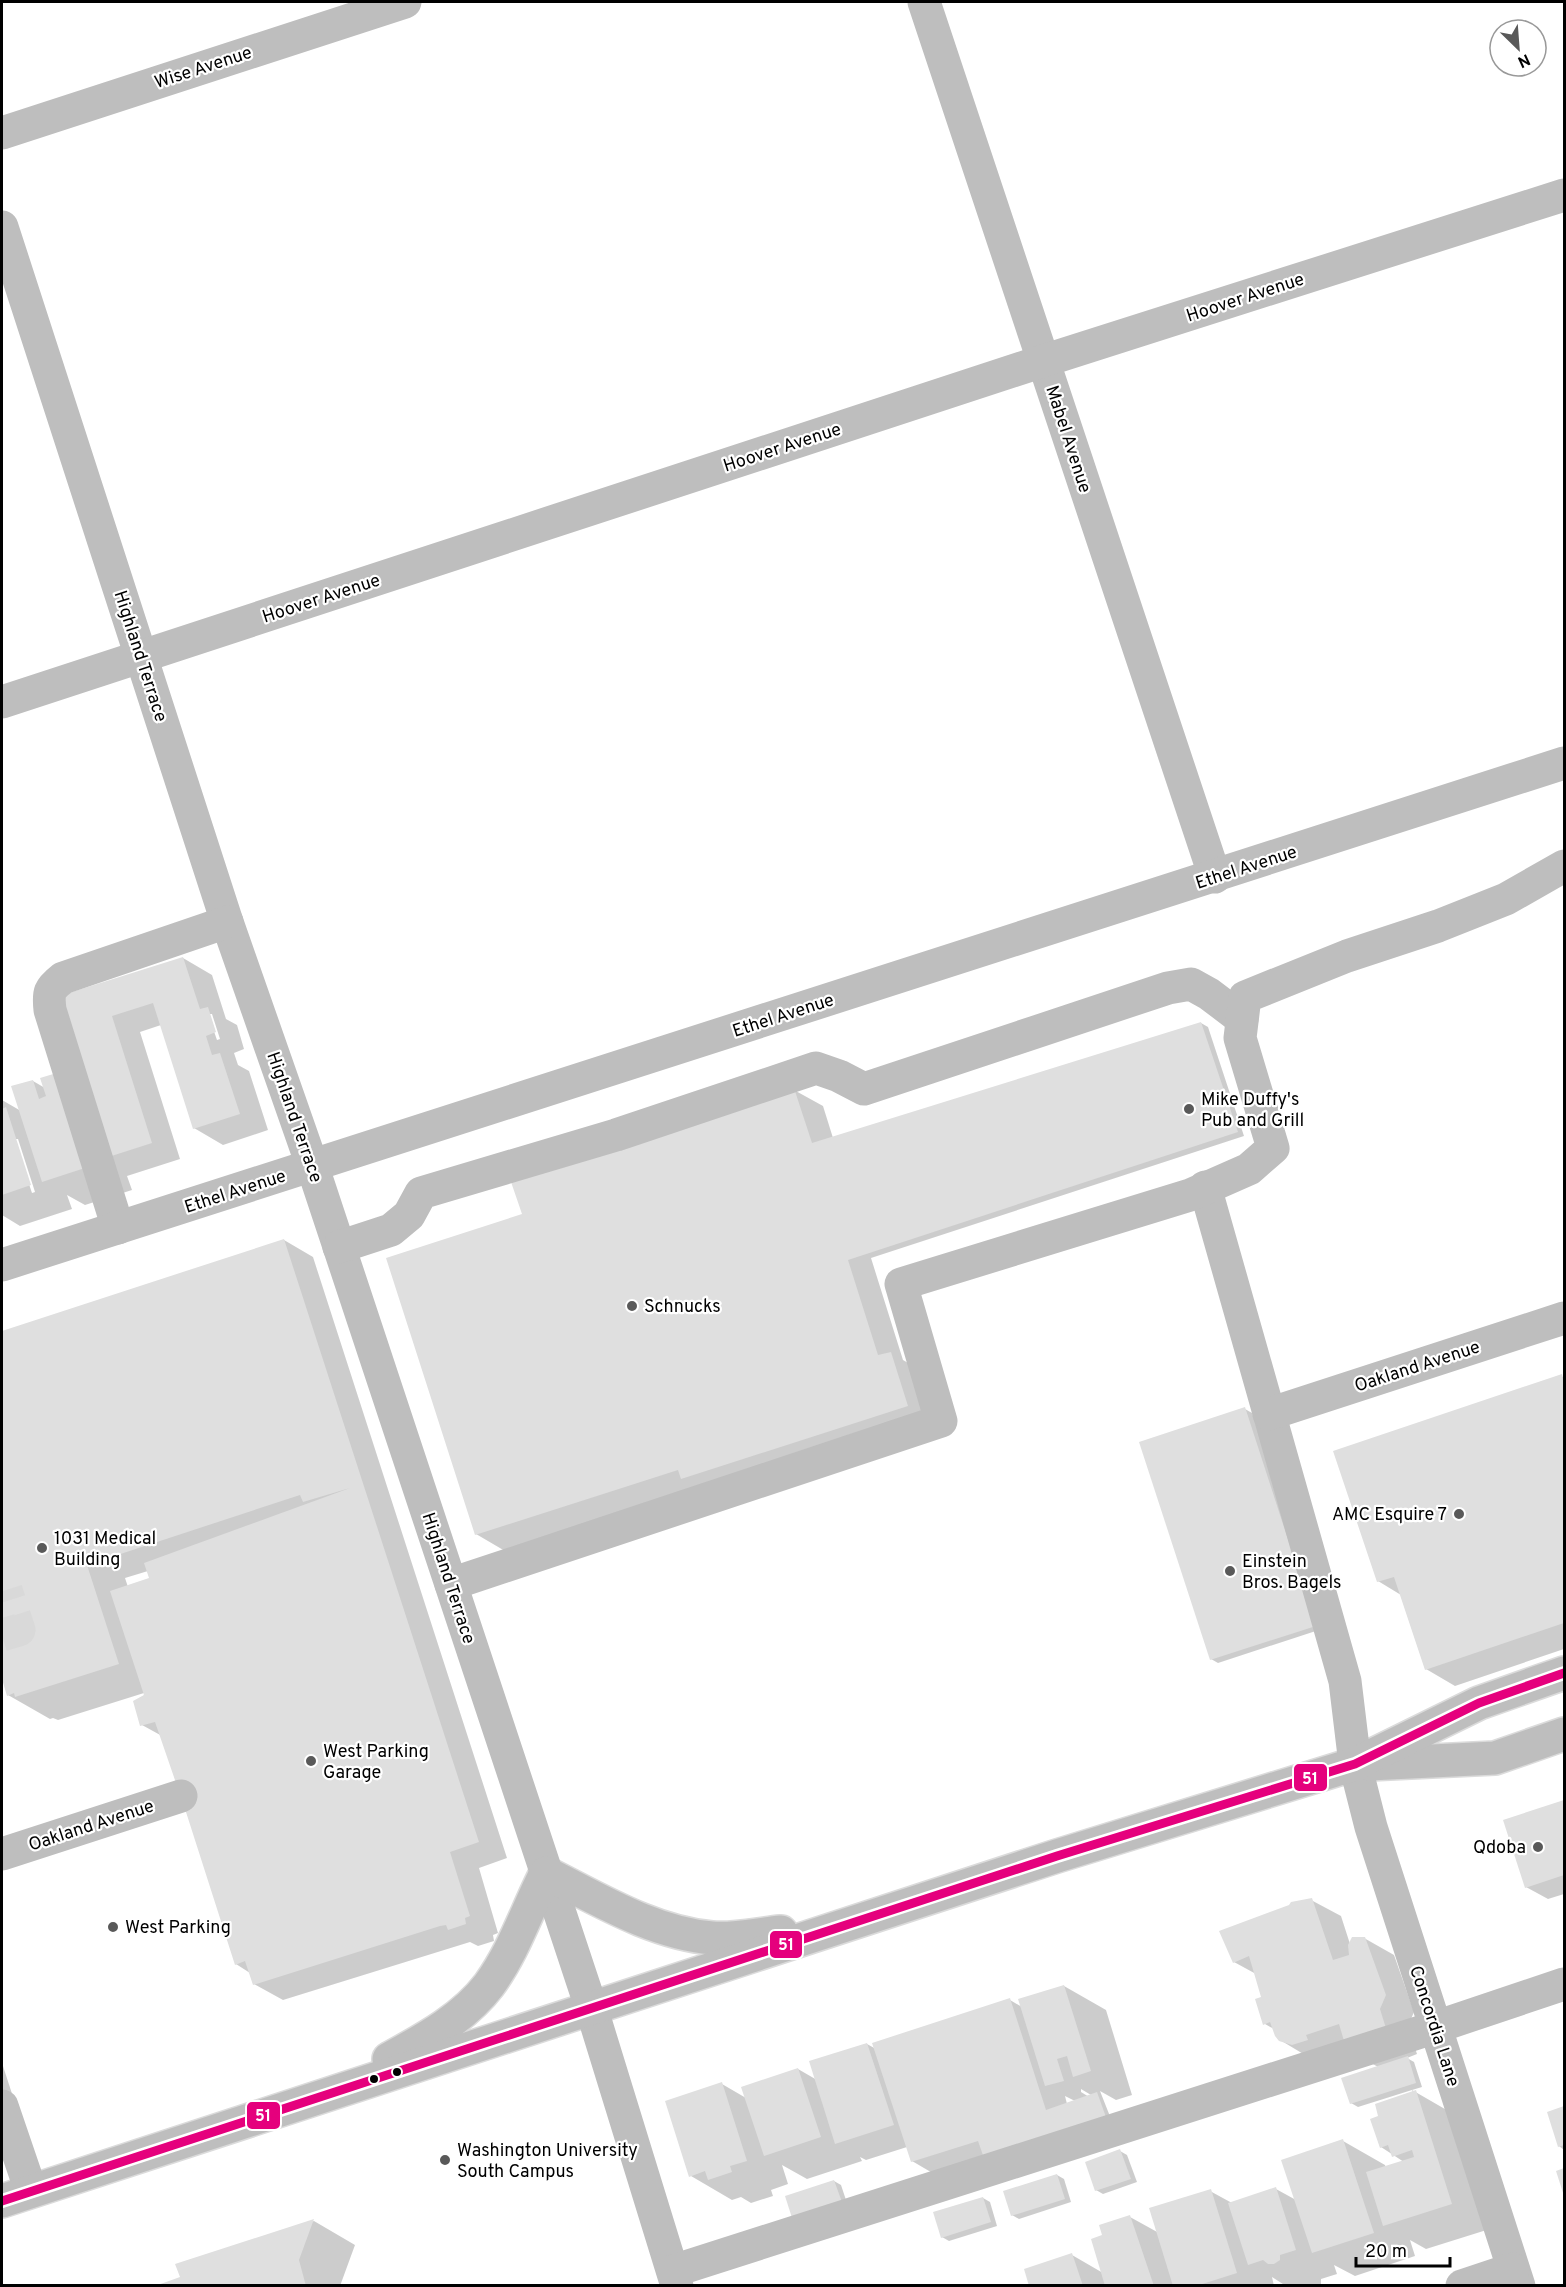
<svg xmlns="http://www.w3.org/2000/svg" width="1566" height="2287" font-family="Overpass,sans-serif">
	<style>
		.shadow { fill: #0003; fill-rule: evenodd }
		.building { fill: #dfdfdf }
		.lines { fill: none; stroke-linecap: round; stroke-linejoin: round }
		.minor-tunnel { stroke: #d9d9d9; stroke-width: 33; stroke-dasharray: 33 16; stroke-linecap: butt }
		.major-casing { stroke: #dbdbdb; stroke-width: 36 }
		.minor { stroke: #bebebe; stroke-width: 33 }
		.major { stroke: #bebebe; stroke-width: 33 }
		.bus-1-casing { stroke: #fff; stroke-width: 14 }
		.bus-1 { stroke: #e5007d; stroke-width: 9 }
		.poi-dot { fill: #595959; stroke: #fff; stroke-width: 2 }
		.bus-dot { fill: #000; stroke: #fff; stroke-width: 2 }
		.labels { text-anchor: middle; stroke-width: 4.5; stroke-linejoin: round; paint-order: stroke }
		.street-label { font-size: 18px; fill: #000; stroke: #fff }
		.poi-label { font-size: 18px; fill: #000; stroke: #fff; text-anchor: start }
		.line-badge { stroke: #fff; stroke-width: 2 }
		.badge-label { font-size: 16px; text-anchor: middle; font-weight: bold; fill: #fff }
	</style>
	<rect width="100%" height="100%" fill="#fff"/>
	<g class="shadow">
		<path d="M183 958 212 975 226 1019 237 1025 244 1049 234 1053 238 1065 249 1071 268 1130 223 1145 194 1128 161 1025 140 1032 180 1159 127 1176 132 1190 85 1205 67 1195 72 1209 20 1226 2 1215V1100L21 1111 33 1081 45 1088 60 1073 61 997ZM208 1014H212L220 1039 217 1040ZM14 1139H18L35 1192 32 1193Z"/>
		<polygon points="1201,1023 1208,1027 1244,1136 871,1258 903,1360 920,1370 937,1422 505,1551 476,1534 524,1215 794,1090 823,1106 833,1138"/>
		<path d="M284 1240 313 1257 507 1858 479 1868 498 1933 493 1935 494 1941 478 1946 470 1942 283 2000 254 1984 250 1973 236 1964 162 1736 142 1725 144 1693 58 1720 53 1718 50 1719 8 1695 2 1674V1333ZM148 1571 151 1579 128 1587 125 1578Z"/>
		<polygon points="1561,1376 1564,1378 1564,1649 1455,1686 1426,1669 1401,1595 1378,1581"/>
		<polygon points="1245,1409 1252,1413 1322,1629 1218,1663 1211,1659"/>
		<polygon points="1564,1802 1564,1894 1548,1899 1526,1887 1505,1821"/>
		<polygon points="1311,1900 1341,1916 1350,1944 1364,1938 1394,1955 1414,2012 1408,2026 1417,2054 1407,2058 1414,2062 1422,2087 1412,2090 1457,2116 1493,2228 1426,2249 1410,2240 1415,2256 1355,2276 1334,2265 1337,2274 1321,2279 1321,2284 1319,2286 1305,2284 1286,2286 1272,2277 1274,2286 1031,2286 1072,2255 1103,2273 1104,2236 1130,2217 1159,2233 1210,2191 1232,2203 1276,2189 1296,2200 1343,2141 1385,2165 1386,2168 1404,2162 1381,2147 1413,2093 1412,2090 1358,2107 1351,2103 1378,2067 1349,2050 1310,2058 1280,2040 1274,2029 1265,2024 1263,1998 1256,1974 1234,1962"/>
		<path d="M1064 1986 1106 2010 1132 2095 1116 2100 1100 2091 1113 2124 941 2178 912 2161 907 2147 866 2160 860 2157 862 2161 807 2179 782 2165 788 2184 771 2190 773 2196 751 2203 741 2197 732 2200 691 2176 722 2084 746 2098 798 2069 817 2080 867 2044 876 2049 1010 2000 1022 2007ZM1081 2089 1096 2098 1094 2100 1081 2092ZM1065 2096 1075 2101 1067 2104Z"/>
		<polygon points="2,2063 30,2149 2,2158"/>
		<polygon points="1564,2108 1564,2150 1559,2146 1549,2113"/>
		<polygon points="1120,2151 1127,2155 1137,2182 1103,2194 1096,2190"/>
		<polygon points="1057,2175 1064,2179 1071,2202 1019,2219 1012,2215"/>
		<polygon points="834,2181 841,2185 849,2209 801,2224"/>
		<polygon points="983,2198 990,2202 997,2226 949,2241 942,2237"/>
		<polygon points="314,2221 355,2245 340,2286 158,2286 181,2278 177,2265"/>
	</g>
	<g class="building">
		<polygon points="183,957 200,1009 208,1007 216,1032 206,1036 212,1055 220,1053 240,1114 193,1129 153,1003 112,1016 152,1143 99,1160 59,996"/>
		<polygon points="1201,1022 1238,1132 848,1260 878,1355 891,1352 908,1406 681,1479 678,1470 475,1535 386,1258 522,1214 510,1179 794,1088 812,1143"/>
		<polygon points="60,1072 91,1166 42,1182 11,1086 33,1080 39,1099 46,1096 40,1078"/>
		<polygon points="6,1107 31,1185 2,1195 2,1109"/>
		<polygon points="284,1239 479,1842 450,1852 470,1916 465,1918 466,1924 448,1930 446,1925 440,1926 253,1985 245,1961 235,1965 186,1812 155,1722 140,1726 133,1701 144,1695 110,1591 149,1578 144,1563 350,1488 303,1502 300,1495 87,1565 119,1664 15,1697 14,1693 7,1696 2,1679 2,1331"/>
		<polygon points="1562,1374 1564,1383 1564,1623 1425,1670 1394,1577 1377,1582 1333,1451"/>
		<polygon points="1245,1407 1316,1626 1210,1660 1139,1442"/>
		<polygon points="1564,1800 1564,1875 1525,1888 1503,1820"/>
		<polygon points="1312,1898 1333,1960 1349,1955 1348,1945 1352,1937 1365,1937 1386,1995 1380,2009 1389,2038 1347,2051 1339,2024 1306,2035 1308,2040 1292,2045 1279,2041 1275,2036 1270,2022 1263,2025 1255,1999 1261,1997 1249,1956 1233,1963 1219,1931 1289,1905 1291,1902"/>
		<polygon points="1064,1985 1091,2071 1073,2077 1067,2056 1057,2059 1064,2081 1045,2086 1018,1999"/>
		<polygon points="1010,1998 1046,2110 1097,2092 1107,2120 985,2161 978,2141 911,2162 872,2043"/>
		<polygon points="867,2043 894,2125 835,2144 809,2061"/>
		<polygon points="1408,2056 1416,2083 1350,2104 1341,2078"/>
		<polygon points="798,2068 821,2137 764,2156 741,2087"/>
		<polygon points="722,2082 747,2161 730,2166 732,2172 708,2180 705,2171 689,2177 665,2101"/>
		<polygon points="1416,2090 1452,2204 1383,2226 1366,2172 1414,2157 1412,2150 1392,2157 1388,2145 1380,2148 1370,2119 1378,2116 1375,2104"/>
		<polygon points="1564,2106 1564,2145 1558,2147 1547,2112"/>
		<polygon points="1343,2139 1374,2233 1312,2253 1281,2160"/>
		<polygon points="1120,2149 1131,2179 1095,2191 1085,2162"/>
		<polygon points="1564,2168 1564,2196 1556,2171"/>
		<polygon points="1057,2174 1065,2199 1011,2216 1003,2191"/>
		<polygon points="834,2180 843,2205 793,2221 785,2196"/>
		<polygon points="1276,2187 1296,2250 1280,2255 1280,2260 1274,2264 1268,2264 1263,2260 1248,2265 1228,2203"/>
		<polygon points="1211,2189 1237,2273 1196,2286 1173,2286 1149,2208"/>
		<polygon points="983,2197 991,2222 941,2238 933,2212"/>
		<polygon points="1130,2215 1154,2286 1105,2286 1091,2239 1102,2235 1099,2225"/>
		<polygon points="314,2219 299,2260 306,2286 155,2286 180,2277 175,2264"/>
		<polygon points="1072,2253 1083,2286 1029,2286 1024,2269"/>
	</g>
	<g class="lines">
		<polyline class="minor-tunnel" points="2,1635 19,1630 6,1590"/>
		<g class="major-casing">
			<g id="major">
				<polyline points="1369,1764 1495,1758 1564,1734"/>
				<path d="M389 2059C425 2039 464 2018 489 1985 514 1951 527 1910 546 1873 598 1899 653 1933 712 1938 734 1940 759 1934 781 1932"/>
				<polyline points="2,2201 1057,1856 1355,1764 1479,1703 1564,1673"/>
			</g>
		</g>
		<g class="minor">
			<polyline points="924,2 1215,877"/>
			<polyline points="2,133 405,2"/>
			<polyline points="2,227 227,922 312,1165 591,2007 677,2286"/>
			<polyline points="2,702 1043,361 1564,195"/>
			<polyline points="1205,1187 1345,1681 1355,1764 1371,1827 1519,2286"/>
			<path d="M118 1228 50 1010C48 992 49 989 63 978L227 922"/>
			<polyline points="339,1247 391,1230 409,1215 421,1193 616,1135 816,1068 839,1076 864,1089 1168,988 1191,984 1209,994 1242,1019"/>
			<polyline points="2,1265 1564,763"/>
			<polyline points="1269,1414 1564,1318"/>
			<polyline points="451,1584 941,1421 901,1284 1190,1195 1249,1169 1273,1148 1240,1038 1245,997 1347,956 1438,926 1506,899 1564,866"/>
			<polyline points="2,1854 181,1796"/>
			<polyline points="2,2106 31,2191"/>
			<polyline points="673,2271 1436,2027 1564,1984"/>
			<polyline points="1462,2286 1513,2269"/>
		</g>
		<use href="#major" class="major"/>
		<g class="bus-1-casing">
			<polyline id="bus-1" points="2,2201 1057,1856 1355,1764 1479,1703 1564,1673"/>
		</g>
		<use href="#bus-1" class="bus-1"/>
	</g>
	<g class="poi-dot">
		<circle cx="1189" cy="1109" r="6"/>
		<circle cx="632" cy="1306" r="6"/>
		<circle cx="1459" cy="1514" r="6"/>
		<circle cx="42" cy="1548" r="6"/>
		<circle cx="1230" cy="1571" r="6"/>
		<circle cx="311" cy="1761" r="6"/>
		<circle cx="1538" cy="1847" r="6"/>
		<circle cx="113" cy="1927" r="6"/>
		<circle cx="445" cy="2160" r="6"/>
	</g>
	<g class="bus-dot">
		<circle cx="397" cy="2072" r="5"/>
		<circle cx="374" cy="2079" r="5"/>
	</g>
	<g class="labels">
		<g class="street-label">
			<text transform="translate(203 67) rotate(-18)" y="6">Wise Avenue</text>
			<text transform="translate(1245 297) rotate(-18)" y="6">Hoover Avenue</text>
			<text transform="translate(1069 439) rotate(72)" y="6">Mabel Avenue</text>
			<text transform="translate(782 447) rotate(-18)" y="6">Hoover Avenue</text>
			<text transform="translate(321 598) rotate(-18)" y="6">Hoover Avenue</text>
			<text transform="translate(141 656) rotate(72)" y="6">Highland Terrace</text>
			<text transform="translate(1246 867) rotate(-18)" y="6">Ethel Avenue</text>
			<text transform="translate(783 1015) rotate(-18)" y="6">Ethel Avenue</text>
			<text transform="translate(295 1117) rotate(71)" y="6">Highland Terrace</text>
			<text transform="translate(235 1191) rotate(-18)" y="6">Ethel Avenue</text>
			<text transform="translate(1417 1366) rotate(-18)" y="6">Oakland Avenue</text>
			<text transform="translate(449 1578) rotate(72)" y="6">Highland Terrace</text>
			<text transform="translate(91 1825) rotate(-18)" y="6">Oakland Avenue</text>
			<text transform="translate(1435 2026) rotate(72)" y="6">Concordia Lane</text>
		</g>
		<g class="poi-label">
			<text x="1201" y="1105">Mike Duffy's<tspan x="1201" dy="21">Pub and Grill</tspan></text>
			<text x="644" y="1312">Schnucks</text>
			<text x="1447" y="1520" text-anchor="end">AMC Esquire 7</text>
			<text x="54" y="1544">1031 Medical<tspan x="54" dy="21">Building</tspan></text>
			<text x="1242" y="1567">Einstein<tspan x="1242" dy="21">Bros. Bagels</tspan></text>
			<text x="323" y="1757">West Parking<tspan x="323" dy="21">Garage</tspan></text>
			<text x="1526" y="1853" text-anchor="end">Qdoba</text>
			<text x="125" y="1933">West Parking</text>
			<text x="457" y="2156">Washington University<tspan x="457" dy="21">South Campus</tspan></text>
		</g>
	</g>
	<g class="line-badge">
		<rect x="1293" y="1763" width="35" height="29" rx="6" fill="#e5007d"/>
		<rect x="769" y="1930" width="34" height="29" rx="6" fill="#e5007d"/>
		<rect x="246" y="2101" width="35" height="29" rx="6" fill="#e5007d"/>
	</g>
	<g class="badge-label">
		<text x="1310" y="1784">51</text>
		<text x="786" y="1950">51</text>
		<text x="263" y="2121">51</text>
	</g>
	<rect width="1566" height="2287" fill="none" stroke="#000000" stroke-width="6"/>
	<g transform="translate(1518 48) rotate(155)"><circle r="28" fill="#ffffff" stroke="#999999" stroke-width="1.5"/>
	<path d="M0-4.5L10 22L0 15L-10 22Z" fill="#595959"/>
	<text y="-9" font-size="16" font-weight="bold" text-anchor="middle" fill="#000000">N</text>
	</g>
	<path d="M1356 2257v9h94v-9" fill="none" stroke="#000000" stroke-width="3"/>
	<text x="1365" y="2257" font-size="18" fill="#000000" stroke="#ffffff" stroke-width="4.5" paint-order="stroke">20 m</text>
</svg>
